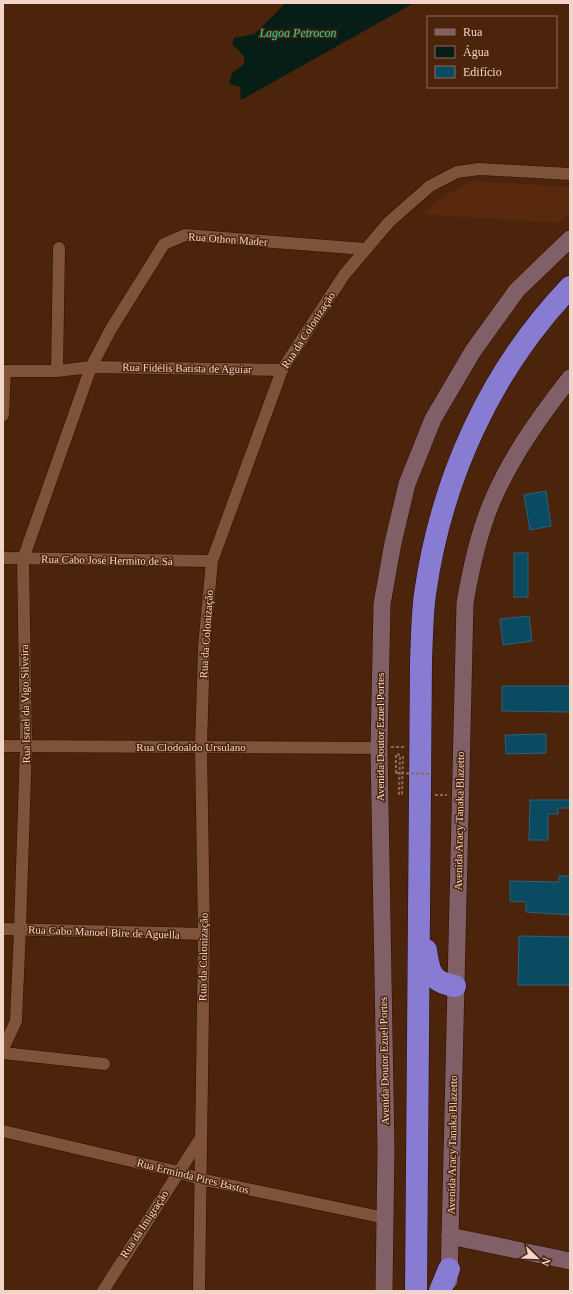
<svg xmlns="http://www.w3.org/2000/svg" width="573" height="1294" font-family="'Times New Roman',serif">
	<style>
		.built { fill: #58290c }
		.water { fill: #071e17 }
		.building { fill: #0b4b62; stroke: #28627a }
		.lines { fill: none; stroke-linecap: round; stroke-linejoin: round }
		.street-casing { stroke: #2c0f00; stroke-width: 13 }
		.secondary-casing { stroke: #2c0f00; stroke-width: 18 }
		.highway-casing { stroke: #2c0f00; stroke-width: 23 }
		.path { stroke: #8c6955; stroke-width: 2; stroke-dasharray: 3 2; stroke-linecap: butt }
		.street { stroke: #7f523a; stroke-width: 12 }
		.secondary { stroke: #815f67; stroke-width: 17 }
		.highway { stroke: #877cd1; stroke-width: 22 }
		.path-bridge { stroke: #8c6955; stroke-width: 2; stroke-dasharray: 3 2; stroke-linecap: butt }
		.labels { text-anchor: middle; stroke-width: 3; stroke-linejoin: round; paint-order: stroke }
		.street-label { font-size: 11px; fill: #f0d5c8; stroke: #4c240c }
		.water-label { font-size: 12px; font-style: italic; fill: #18deab; stroke: #4c240c }
	</style>
	<rect width="100%" height="100%" fill="#4c240c"/>
	<polygon class="built" points="473,181 570,187 570,213 559,223 422,214 450,192"/>
	<polygon class="water" points="285,3 414,3 241,100 240,87 229,84 232,73 244,64 244,56 232,44 234,38 254,34 275,14"/>
	<g class="building">
		<polygon points="546,491 551,526 530,530 524,495"/>
		<rect x="514" y="553" width="14" height="44"/>
		<polygon points="529,616 532,641 503,645 500,619"/>
		<polygon points="502,686 570,686 570,712 502,711"/>
		<polygon points="546,734 546,753 506,754 505,735"/>
		<polygon points="530,800 570,800 570,808 558,808 558,814 548,814 548,840 529,840"/>
		<polygon points="559,876 570,876 570,915 526,912 526,902 510,901 510,881 559,882"/>
		<polygon points="519,936 570,937 570,985 518,985"/>
	</g>
	<g class="lines">
		<g class="street-casing">
			<g id="street">
				<polyline points="3,371 57,371 91,367 282,370"/>
				<polyline points="57,371 59,248"/>
				<polyline points="3,415 5,371"/>
				<polyline points="3,558 212,561"/>
				<polyline points="3,746 379,748"/>
				<polyline points="3,929 204,934"/>
				<polyline points="3,1049 16,1021 20,929 26,746 23,559 91,367 111,329 164,244 185,235 365,249"/>
				<polyline points="3,1053 104,1064"/>
				<polyline points="3,1131 178,1172 200,1179 385,1218"/>
				<polyline points="103,1291 200,1139"/>
				<polyline points="199,1291 204,934 201,747 204,647 212,561 282,370 344,275 389,222 430,186 457,172 479,169 570,174"/>
			</g>
		</g>
		<g class="secondary-casing">
			<g id="secondary">
				<polyline points="450,1236 570,1261"/>
				<path d="M449 1281 465 603C471 568 479 530 494 497 513 454 541 415 570 378"/>
				<polyline points="384,1291 386,1149 379,748 382,604 393,543 407,484 433,419 473,351 517,290 570,239"/>
			</g>
		</g>
		<g class="highway-casing">
			<g id="highway">
				<path d="M426 950C429 972 431 982 455 986"/>
				<path d="M416 1291 421 661C422 639 422 616 425 594 441 480 490 371 570 287"/>
				<polyline points="440,1291 449,1269"/>
			</g>
		</g>
		<g class="path">
			<polyline points="391,747 403,747 403,749"/>
			<polyline points="396,773 396,754 400,755 399,794 402,794 403,755"/>
			<polyline points="435,795 447,795"/>
		</g>
		<use href="#street" class="street"/>
		<use href="#secondary" class="secondary"/>
		<use href="#highway" class="highway"/>
		<polyline class="path-bridge" points="396,773 429,774"/>
	</g>
	<g class="labels">
		<g class="street-label">
			<text transform="translate(228 239) rotate(4)" y="4">Rua Othon Mader</text>
			<text transform="translate(308 330) rotate(-57)" y="4">Rua da Colonização</text>
			<text transform="translate(187 368) rotate(1)" y="4">Rua Fidélis Batista de Aguiar</text>
			<text transform="translate(107 560) rotate(1)" y="4">Rua Cabo José Hermito de Sá</text>
			<text transform="translate(206 634) rotate(-86)" y="4">Rua da Colonização</text>
			<text transform="translate(25 704) rotate(-91)" y="4">Rua Israel da Vigo Silveira</text>
			<text transform="translate(380 737) rotate(-90)" y="4">Avenida Doutor Ezuel Portes</text>
			<text x="191" y="751">Rua Clodoaldo Ursulano</text>
			<text transform="translate(459 821) rotate(-89)" y="4">Avenida Aracy Tanaka Blazetto</text>
			<text transform="translate(104 932) rotate(2)" y="4">Rua Cabo Manoel Bire de Aguella</text>
			<text transform="translate(203 957) rotate(-89)" y="4">Rua da Colonização</text>
			<text transform="translate(384 1061) rotate(-91)" y="4">Avenida Doutor Ezuel Portes</text>
			<text transform="translate(452 1145) rotate(-89)" y="4">Avenida Aracy Tanaka Blazetto</text>
			<text transform="translate(193 1176) rotate(14)" y="4">Rua Erminda Pires Bastos</text>
			<text transform="translate(144 1224) rotate(-57)" y="4">Rua da Imigração</text>
		</g>
		<g class="water-label">
			<text x="298" y="37">Lagoa Petrocon</text>
		</g>
	</g>
	<rect width="573" height="1294" fill="none" stroke="#f0d5c8" stroke-width="8"/>
	<rect x="427" y="16" width="130" height="72" fill="#4c240c" stroke="#8e6b57"/>
	<rect x="435" y="29" width="20" height="6" fill="#815f67" stroke="#8e6b57"/>
	<text x="463" y="36" font-size="12" fill="#f0d5c8">Rua</text>
	<rect x="435" y="46" width="20" height="12" fill="#071e17" stroke="#8e6b57"/>
	<text x="463" y="56" font-size="12" fill="#f0d5c8">Água</text>
	<rect x="435" y="66" width="20" height="12" fill="#0b4b62" stroke="#8e6b57"/>
	<text x="463" y="76" font-size="12" fill="#f0d5c8">Edifício</text>
	<g transform="translate(537 1258) rotate(113)" stroke="#4c240c" stroke-width="3" paint-order="stroke">
	<path d="M0-3L7 15L0 10L-7 15Z" fill="#f0d5c8"/>
	<text y="-6" font-size="11" font-weight="bold" text-anchor="middle" fill="#f0d5c8">N</text>
	</g>
</svg>
